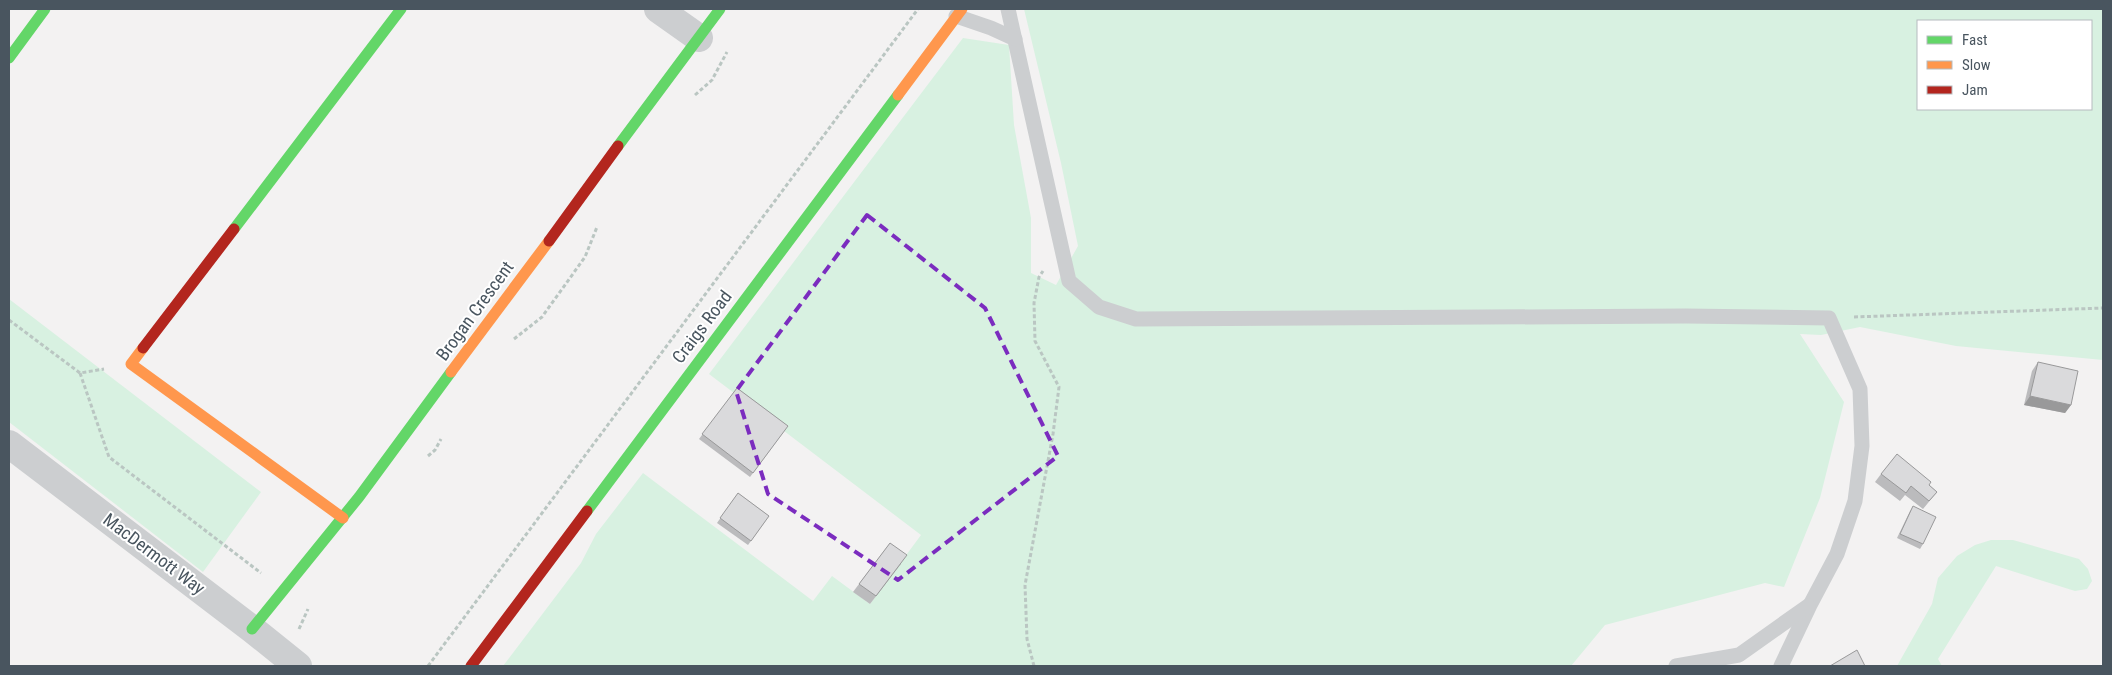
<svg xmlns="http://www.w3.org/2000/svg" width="2112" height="675" font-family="'Roboto Condensed',sans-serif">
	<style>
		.green { fill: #d8f1e1; fill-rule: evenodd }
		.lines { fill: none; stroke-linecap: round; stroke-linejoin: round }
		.path { stroke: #bac6c2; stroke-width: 3; stroke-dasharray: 4 2.5; stroke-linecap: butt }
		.lane { stroke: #ccced0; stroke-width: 15 }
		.street { stroke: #ccced0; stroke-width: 28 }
		.fast { stroke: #63d668; stroke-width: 11 }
		.slow { stroke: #ff974d; stroke-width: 11 }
		.jam { stroke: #b3261e; stroke-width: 11 }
		.wall { fill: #bbbbbd }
		.shaded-wall { fill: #99999a }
		.building { fill: #dadadc; stroke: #99999a }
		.marked { fill: none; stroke: #7b2cbf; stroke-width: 4; stroke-dasharray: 10 6; stroke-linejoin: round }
		.labels { text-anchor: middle; stroke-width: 4; stroke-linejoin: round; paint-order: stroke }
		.street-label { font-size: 18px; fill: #49555f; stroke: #fff }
	</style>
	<rect width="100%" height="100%" fill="#f3f2f2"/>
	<g class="green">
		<path d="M1024 9H2103V360L1956 346 1860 327 1821 335 1800 334 1844 402 1820 498 1784 587 1765 583 1605 625 1571 666H503L581 563 596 534 643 473 813 601 832 576 870 604 921 535 709 374 963 38 1009 45 1014 125 1031 218V273L1056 285 1078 246 1061 163ZM1918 21H2091V109H1918Z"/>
		<polygon points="9,299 261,492 203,572 9,422"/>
		<polygon points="1991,540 2013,540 2079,559 2088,569 2092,581 2087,589 2075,591 1996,566 1938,659 1942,666 1897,666 1932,604 1938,578 1957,556 1975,545"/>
	</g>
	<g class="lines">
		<g class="path">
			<polyline points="695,95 712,80 727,52"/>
			<polyline points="1854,317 2103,308"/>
			<polyline points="9,320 80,373 104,369"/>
			<polyline points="514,339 542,317 585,257 597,227"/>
			<polyline points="80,373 109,457 261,573"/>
			<polyline points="428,456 435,450 441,439"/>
			<polyline points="299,629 308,609"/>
			<polyline points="428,666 918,9"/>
			<polyline points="1034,666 1027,639 1025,585 1053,434 1059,387 1035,341 1034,303 1039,277 1043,271"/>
		</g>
		<g class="lane">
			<polyline points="1008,9 1069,281 1099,307 1136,319 1686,316 1829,318 1860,389 1862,446 1855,501 1837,554 1810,605 1781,666"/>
			<polyline points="956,16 991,28 1015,39"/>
			<polyline points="1676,666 1739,655 1808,606"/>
		</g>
		<g class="street">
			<polyline points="658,9 699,38"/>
			<polyline points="9,444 252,629 298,666"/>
		</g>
		<g class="fast">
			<polyline points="9,58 45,9"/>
			<polyline points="618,146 720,9"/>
			<polyline points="234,229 401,9"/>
			<polyline points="587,511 898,95"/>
			<polyline points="252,629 359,497 451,372"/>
		</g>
		<g class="slow">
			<polyline points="898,95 962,9"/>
			<polyline points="143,348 131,364 343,518"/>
			<polyline points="451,372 549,241"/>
		</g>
		<g class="jam">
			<polyline points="549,241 618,146"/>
			<polyline points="143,348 234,229"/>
			<polyline points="471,666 587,511"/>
		</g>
	</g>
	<g class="wall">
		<polygon points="2038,362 2071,405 2065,413 2024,405 2032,371"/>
		<polygon points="737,388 788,426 750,477 699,439"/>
		<polygon points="1881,474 1929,485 1937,492 1923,509 1905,495 1900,501 1875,482"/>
		<polygon points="738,493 769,516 748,545 717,523"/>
		<polygon points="1913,506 1923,544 1920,549 1897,538 1910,511"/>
		<polygon points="890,543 901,564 870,604 853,592"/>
	</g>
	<polygon class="shaded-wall" points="2030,396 2071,405 2065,413 2024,405"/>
	<g class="building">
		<polygon points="2038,362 2078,371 2071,405 2030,396"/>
		<polygon points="737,388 788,426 753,473 702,434"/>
		<polygon points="1897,454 1931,482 1929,485 1937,492 1929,501 1911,486 1906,493 1881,474"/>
		<polygon points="738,493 769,516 751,541 720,518"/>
		<polygon points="1913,506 1936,517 1923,544 1900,534"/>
		<polygon points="890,543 907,555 876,596 859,584"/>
		<polygon points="1857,650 1865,666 1830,666"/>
	</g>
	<path class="marked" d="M867 215 985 308 1058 456 898 580 768 494 736 391Z"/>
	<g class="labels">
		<g class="street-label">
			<text transform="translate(475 311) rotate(-54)" y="6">Brogan Crescent</text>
			<text transform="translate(702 327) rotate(-53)" y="6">Craigs Road</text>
			<text transform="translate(154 554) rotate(37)" y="6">MacDermott Way</text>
		</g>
	</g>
	<rect width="2112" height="675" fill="none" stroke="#49555f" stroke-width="20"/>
	<rect x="1917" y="20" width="175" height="90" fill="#ffffff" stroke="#b6bbbf"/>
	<rect x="1927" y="36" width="25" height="8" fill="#63d668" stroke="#b6bbbf"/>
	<text x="1962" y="45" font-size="15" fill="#49555f">Fast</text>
	<rect x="1927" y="61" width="25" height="8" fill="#ff974d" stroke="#b6bbbf"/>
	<text x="1962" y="70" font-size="15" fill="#49555f">Slow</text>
	<rect x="1927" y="86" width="25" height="8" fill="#b3261e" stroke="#b6bbbf"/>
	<text x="1962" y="95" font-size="15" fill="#49555f">Jam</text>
</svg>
